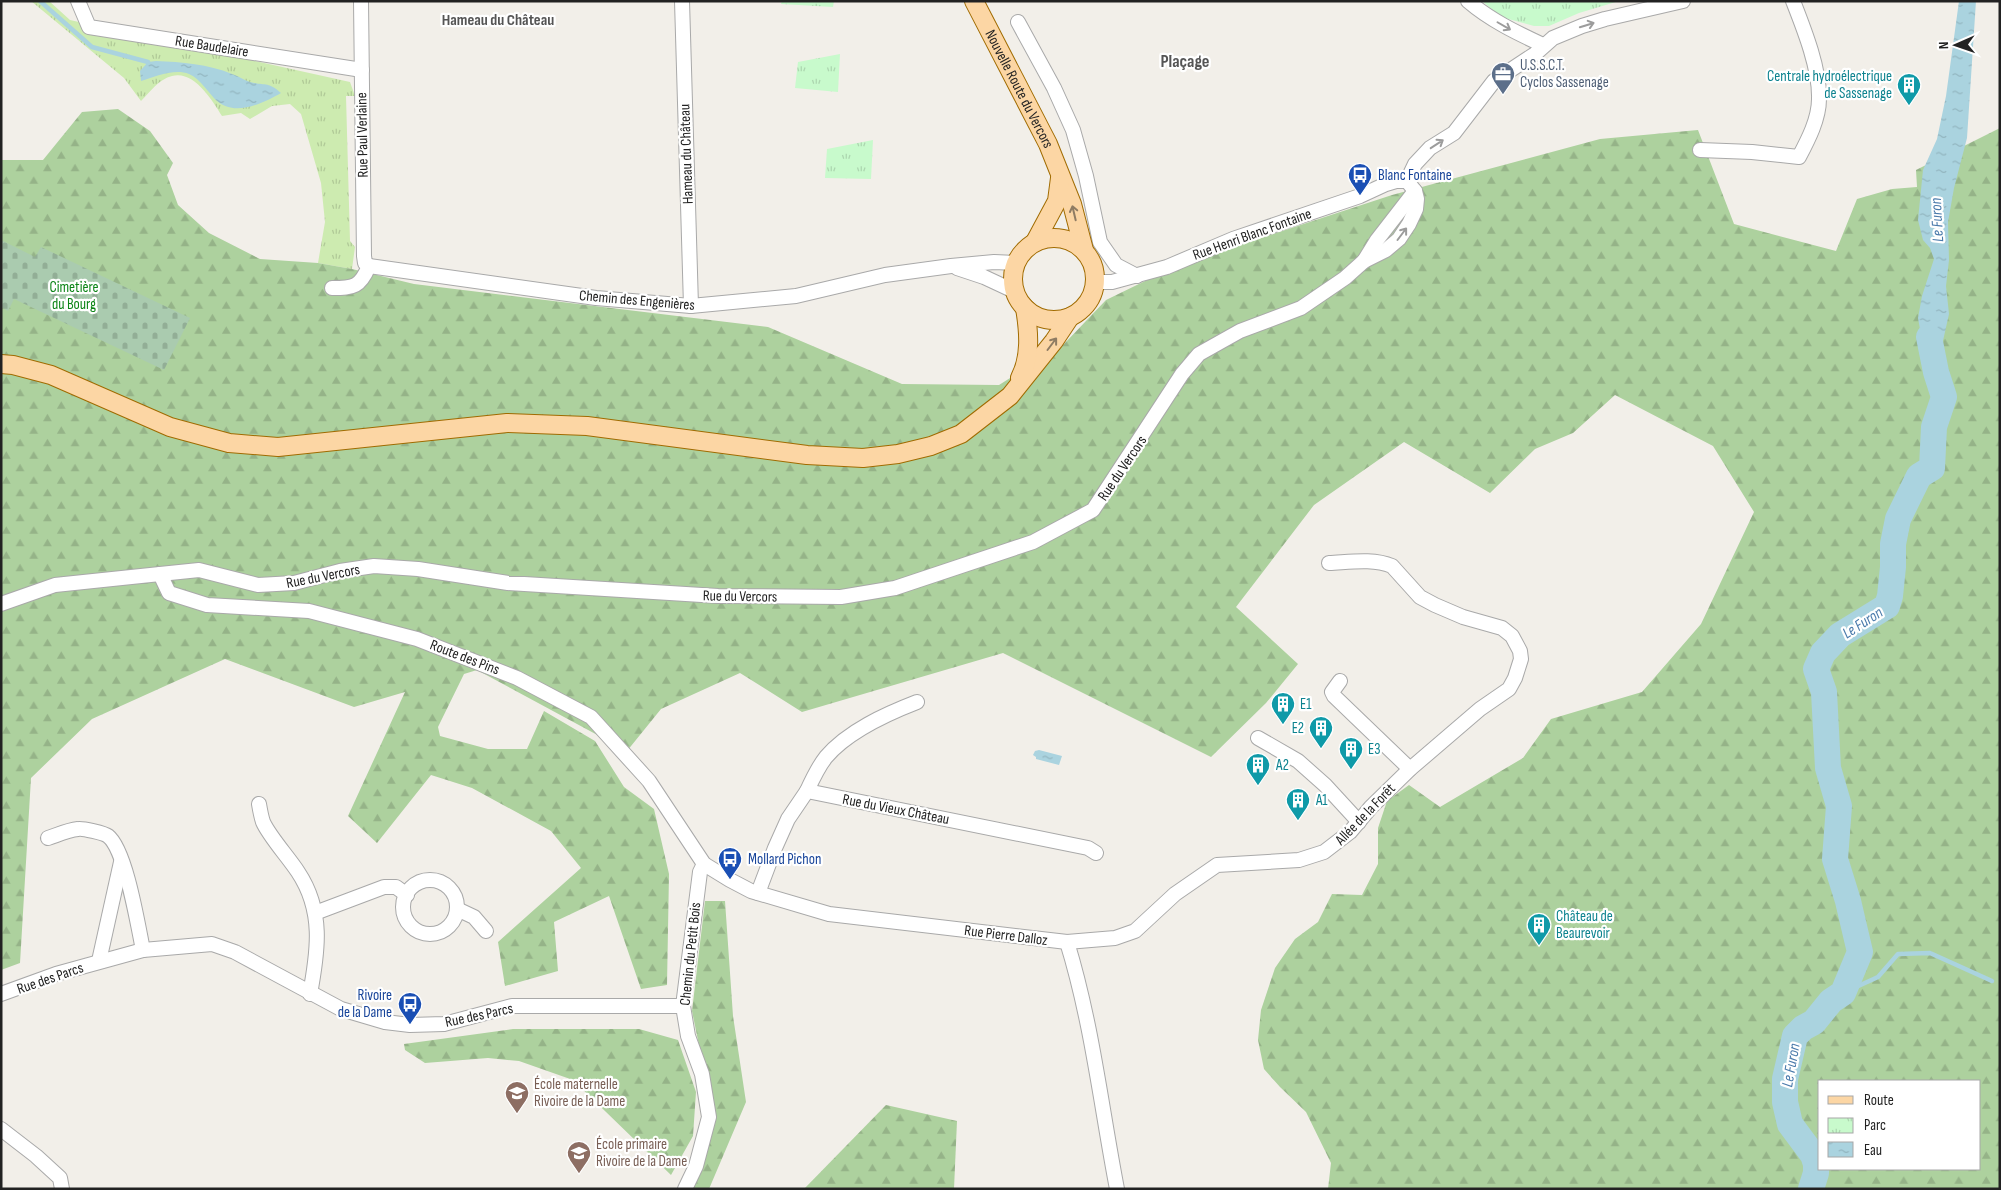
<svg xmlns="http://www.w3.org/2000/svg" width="2001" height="1190" font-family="'Sofia Sans Condensed',sans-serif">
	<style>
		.grass { fill: url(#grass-tufts) }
		.forest { fill: url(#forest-firs); fill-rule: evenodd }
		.cemetery { fill: url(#cemetery-stones) }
		.park { fill: url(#park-tufts) }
		.water { fill: url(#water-ripples) }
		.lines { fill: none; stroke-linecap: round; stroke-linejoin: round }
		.stream { stroke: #aad3df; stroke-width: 4.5 }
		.river { stroke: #aad3df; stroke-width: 26 }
		.minor-casing { stroke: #a9a9a9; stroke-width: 16 }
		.major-casing { stroke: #a06b00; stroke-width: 20 }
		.minor { stroke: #fff; stroke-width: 14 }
		.major { stroke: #fcd6a4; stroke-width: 18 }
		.oneway { stroke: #9c9c9c }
		.oneway2 { stroke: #8f7c63 }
		.labels { text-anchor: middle; stroke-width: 4.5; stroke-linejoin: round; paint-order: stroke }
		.street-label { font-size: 15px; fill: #222; stroke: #fff }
		.service-label { font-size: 15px; fill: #4e5e75; stroke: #fff; text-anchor: start }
		.culture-label { font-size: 15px; fill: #0d838f; stroke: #fff; text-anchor: start }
		.transit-label { font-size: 15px; fill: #164399; stroke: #fff; text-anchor: start }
		.park-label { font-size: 15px; fill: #0c8416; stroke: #fff }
		.education-label { font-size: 15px; fill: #785e54; stroke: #fff; text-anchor: start }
		.neighbourhood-label { font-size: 16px; font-weight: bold; fill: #555; stroke: #fff }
		.water-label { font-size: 16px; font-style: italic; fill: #4a7aab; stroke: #fff }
		.quarter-label { font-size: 18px; font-weight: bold; fill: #555; stroke: #fff }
	</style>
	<defs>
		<pattern id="grass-tufts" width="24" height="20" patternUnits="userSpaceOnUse" patternTransform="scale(1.25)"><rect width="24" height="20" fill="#cdebb0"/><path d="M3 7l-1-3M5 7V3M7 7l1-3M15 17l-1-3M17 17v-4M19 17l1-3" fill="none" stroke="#b0c997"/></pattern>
		<pattern id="forest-firs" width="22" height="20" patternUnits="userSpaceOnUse" patternTransform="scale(1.25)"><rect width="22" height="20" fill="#add19e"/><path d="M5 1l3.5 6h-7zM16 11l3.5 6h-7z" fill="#95b388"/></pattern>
		<pattern id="cemetery-stones" width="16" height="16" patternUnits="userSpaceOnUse" patternTransform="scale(1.25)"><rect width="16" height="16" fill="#aacbaf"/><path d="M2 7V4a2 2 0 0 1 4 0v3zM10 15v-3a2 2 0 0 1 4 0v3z" fill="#92ae96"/></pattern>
		<pattern id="park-tufts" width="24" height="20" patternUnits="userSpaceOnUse" patternTransform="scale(1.25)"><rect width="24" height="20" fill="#c8facc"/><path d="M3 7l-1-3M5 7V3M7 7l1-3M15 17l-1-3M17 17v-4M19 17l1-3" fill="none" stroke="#acd6af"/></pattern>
		<pattern id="water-ripples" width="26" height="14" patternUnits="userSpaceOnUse" patternTransform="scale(1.25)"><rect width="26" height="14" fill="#aad3df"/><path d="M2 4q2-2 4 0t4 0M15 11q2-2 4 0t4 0" fill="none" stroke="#92b5bf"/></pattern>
	</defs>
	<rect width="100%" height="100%" fill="#f2efe9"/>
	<path class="grass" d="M31 1H49L70 20 350 82 355 96H346L350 241 355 247 352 269 318 263 325 222 321 183 301 114 290 104 272 106 250 119 241 113 222 116C212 100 194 70 172 76 159 79 150 92 141 101L124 78Z"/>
	<g class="forest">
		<path d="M118 109 150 131 173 163 167 175 178 205 209 233 260 259 318 263 352 269 414 284 768 327 902 384 999 385 1064 344 1106 300 1178 265 1392 195 1600 139 1698 130 1734 224 1836 251 1857 199 1892 189 1917 187 1916 170 2000 128V1189H1328L1331 1163 1306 1112 1280 1087 1264 1069 1258 1040 1261 1010 1275 968 1295 939 1318 922 1332 894 1362 895 1378 864V828L1387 801 1409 785 1440 807 1523 758 1551 719 1642 692 1701 624 1754 512 1713 446 1615 395 1573 433 1535 449 1490 493 1404 442 1314 505 1236 607 1298 664 1266 703 1211 757 1003 653 802 712 740 673 661 709 627 751 477 670 464 674 438 727 440 736 488 749H527L544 711 595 741 624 787 654 809 669 874 667 985 641 989 609 896 554 922 558 971 505 986 498 942 581 868 551 831 472 788 431 775 377 843 348 816 405 692 354 707 225 659 92 719 31 778 20 963 1 970V160H43L82 112ZM1820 1081H1980V1169H1820Z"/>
		<polygon points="705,901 725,901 733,1016 746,1102 709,1189 689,1189 712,1109 692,1011"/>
		<polygon points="513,1029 639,1029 678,1040 696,1092 693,1136 671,1175 573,1080 519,1061 488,1058 425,1063 405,1050 404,1044"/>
		<polygon points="886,1105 957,1121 954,1189 804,1189"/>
	</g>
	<polygon class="cemetery" points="1,240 35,257 41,247 190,318 164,370 14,299 8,311 1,307"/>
	<g class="park">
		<polygon points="782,1 834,1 833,7 781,4"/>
		<polygon points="1482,1 1619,1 1579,13 1549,26 1534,26 1501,17"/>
		<polygon points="840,54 838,92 795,88 798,62"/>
		<polygon points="873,140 871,179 825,178 827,149"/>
	</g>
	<g class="water">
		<polygon points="1959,1 1976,1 1967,138 1954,188 1948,222 1949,260 1946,286 1949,314 1936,372 1923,346 1918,318 1922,296 1934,259 1930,248 1923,240 1918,220 1923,170 1937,139 1946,96"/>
		<path d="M156 61C182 62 208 64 232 74 238 76 244 80 250 82 265 86 268 81 281 93 264 103 235 117 217 101 208 93 201 79 189 74 174 68 155 77 141 81L140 71 148 62Z"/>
		<polygon points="1039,750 1062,756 1059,765 1036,759 1036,757 1033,755 1035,751"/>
	</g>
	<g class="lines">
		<g class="stream">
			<polyline points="40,1 92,47 148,62"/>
			<polyline points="1843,993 1878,977 1898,954 1930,953 1992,981"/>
		</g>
		<polyline class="river" points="1811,1189 1816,1173 1816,1164 1813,1155 1790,1124 1785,1102 1785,1079 1795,1036 1803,1028 1814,1022 1831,1001 1843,993 1860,952 1848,901 1835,859 1839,806 1828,768 1824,692 1816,669 1823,653 1840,635 1887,606 1890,596 1893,567 1893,544 1898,519 1919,476 1932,468 1934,427 1944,397 1936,372 1929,337"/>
		<g class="minor-casing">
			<g id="minor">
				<polyline points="78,1 89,27 362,70"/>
				<polyline points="361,1 364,256 365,263 369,266"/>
				<polyline points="682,1 691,306"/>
				<path d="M1468 1C1490 20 1517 33 1543 45"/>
				<polyline points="1018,22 1054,88 1073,130 1086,176 1100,242 1116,265 1137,276"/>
				<path d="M1700 150 1752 152 1799 157C1808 140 1819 119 1819 99 1820 69 1804 29 1793 1"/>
				<polyline points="1407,181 1415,164 1430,148 1454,133 1494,81 1535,54 1553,38 1582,26 1605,19 1683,1"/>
				<polyline points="1364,261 1377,240 1415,191"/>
				<polyline points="369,266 596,298 691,306 796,296 885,275 951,266 994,262 1016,263"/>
				<polyline points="957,268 984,277 1014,291"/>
				<polyline points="1096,282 1112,282 1167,267 1233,239 1360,196 1386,184 1396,181 1407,181"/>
				<path d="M332 288C354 288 360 287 369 266"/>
				<path d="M160 574 169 593 207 605 309 611 417 639 517 678 591 717 649 781 704 864 730 880 751 891 829 914 1067 942 1115 938 1135 931 1175 894 1217 865 1299 860 1324 852 1350 832 1371 807 1410 769 1480 709 1509 689 1515 678 1521 659 1520 651 1512 636 1502 628 1463 617 1435 605 1420 597 1392 566C1373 558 1350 562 1329 563"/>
				<polyline points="1,604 55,585 160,574 199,570 258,585 294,583 340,571 374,566 418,569 508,583 718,596 841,597 895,588 1033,542 1093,510 1182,374 1199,354 1240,331 1301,308 1345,278 1364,261 1386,250 1399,239 1409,224 1416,209 1417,199 1415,191 1407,181"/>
				<polyline points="1340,681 1332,692 1334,696 1410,769"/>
				<polyline points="1258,738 1298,761 1325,785 1359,822"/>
				<path d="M807 791C812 780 818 767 826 757 848 731 886 714 917 702"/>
				<path d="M259 804C260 810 261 816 263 822 269 836 289 858 298 872 324 911 318 951 310 994"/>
				<path d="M48 838C57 835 68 830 78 829 82 828 104 833 108 836 126 850 138 926 143 950"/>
				<circle cx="430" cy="907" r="27"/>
				<polyline points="758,893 775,848 788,819 807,791 1088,848 1096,853"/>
				<polyline points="457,909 474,917 486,931"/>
				<polyline points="315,913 384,887 396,887 407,895"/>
				<path d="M1067 942C1092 1023 1101 1106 1117 1189"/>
				<polyline points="99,961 121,862"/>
				<polyline points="1,994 56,974 143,950 212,944 235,952 341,1009 385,1022 410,1025 444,1024 512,1006 683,1006"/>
				<polyline points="1,1129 36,1156 60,1178 62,1189"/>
				<polyline points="685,1189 696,1166 709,1117 702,1074 688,1036 683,1006 700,872 704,864"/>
			</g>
		</g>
		<g class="major-casing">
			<g id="major">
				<path id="s1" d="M974 1 1048 144 1072 204 1084 250"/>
				<circle cx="1054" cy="279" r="41"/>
				<polyline points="1035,242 1057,201 1060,178"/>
				<polyline points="1,364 13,365 51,375 170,427 229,443 278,447 507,423 587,426 807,455 863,458 898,454 931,446 961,434 1010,396 1054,341 1070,317"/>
				<path d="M1020 378C1031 357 1029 332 1025 308"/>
			</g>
		</g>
		<use href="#minor" class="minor"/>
		<use href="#major" class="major"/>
	</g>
	<defs><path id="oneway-shaft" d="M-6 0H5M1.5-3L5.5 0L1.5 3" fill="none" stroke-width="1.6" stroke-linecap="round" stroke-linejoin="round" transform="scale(1.25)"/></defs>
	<g class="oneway">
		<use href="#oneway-shaft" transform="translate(1587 25) rotate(-17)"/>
		<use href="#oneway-shaft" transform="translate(1504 26) rotate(30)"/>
		<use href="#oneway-shaft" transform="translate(1437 144) rotate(-33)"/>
		<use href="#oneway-shaft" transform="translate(1402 234) rotate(-53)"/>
	</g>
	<g class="oneway2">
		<use href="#oneway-shaft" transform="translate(1074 213) rotate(-103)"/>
		<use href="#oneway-shaft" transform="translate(1052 344) rotate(-53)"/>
	</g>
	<defs>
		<g id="office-pin" transform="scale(1.25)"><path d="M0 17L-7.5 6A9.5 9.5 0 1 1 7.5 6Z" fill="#5c6f8a" stroke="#fff"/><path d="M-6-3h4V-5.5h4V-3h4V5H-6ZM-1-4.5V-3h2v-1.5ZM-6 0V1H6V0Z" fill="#fff"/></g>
		<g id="building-pin" transform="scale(1.25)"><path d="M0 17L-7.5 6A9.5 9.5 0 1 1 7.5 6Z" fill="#0f9aa8" stroke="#fff"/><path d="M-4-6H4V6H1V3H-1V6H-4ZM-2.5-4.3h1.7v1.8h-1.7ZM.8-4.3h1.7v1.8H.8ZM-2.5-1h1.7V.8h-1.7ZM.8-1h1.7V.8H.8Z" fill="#fff"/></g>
		<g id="bus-pin" transform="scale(1.25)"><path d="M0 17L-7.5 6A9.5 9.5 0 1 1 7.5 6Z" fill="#1a4fb4" stroke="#fff"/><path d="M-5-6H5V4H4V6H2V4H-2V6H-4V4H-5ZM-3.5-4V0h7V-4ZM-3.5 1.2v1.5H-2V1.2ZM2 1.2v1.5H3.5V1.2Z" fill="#fff"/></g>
		<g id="school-pin" transform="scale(1.25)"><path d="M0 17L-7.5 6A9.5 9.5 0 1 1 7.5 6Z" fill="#8d6e63" stroke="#fff"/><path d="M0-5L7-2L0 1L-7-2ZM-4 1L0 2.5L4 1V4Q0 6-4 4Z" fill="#fff"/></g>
	</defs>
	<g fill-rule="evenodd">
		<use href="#office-pin" x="1503" y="74"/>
		<use href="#building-pin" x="1909" y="85"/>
		<use href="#bus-pin" x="1360" y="175"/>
		<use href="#building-pin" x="1283" y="704"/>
		<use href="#building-pin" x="1321" y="728"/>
		<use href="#building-pin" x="1351" y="749"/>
		<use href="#building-pin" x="1258" y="765"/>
		<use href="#building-pin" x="1298" y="800"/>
		<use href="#bus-pin" x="730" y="859"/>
		<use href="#building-pin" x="1539" y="925"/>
		<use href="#bus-pin" x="410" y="1004"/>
		<use href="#school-pin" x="517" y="1093"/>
		<use href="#school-pin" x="579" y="1153"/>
	</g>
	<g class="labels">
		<g class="street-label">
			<text transform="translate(212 46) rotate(9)" y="5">Rue Baudelaire</text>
			<text dy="5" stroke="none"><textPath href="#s1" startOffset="99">Nouvelle Route du Vercors</textPath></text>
			<text transform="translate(362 135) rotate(-91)" y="5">Rue Paul Verlaine</text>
			<text transform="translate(686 154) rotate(-92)" y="5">Hameau du Château</text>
			<text transform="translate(1252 234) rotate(-20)" y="5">Rue Henri Blanc Fontaine</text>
			<text transform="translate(637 300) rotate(5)" y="5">Chemin des Engenières</text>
			<text transform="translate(1122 468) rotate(-56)" y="5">Rue du Vercors</text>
			<text transform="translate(323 576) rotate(-11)" y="5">Rue du Vercors</text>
			<text transform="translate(740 596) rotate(1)" y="5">Rue du Vercors</text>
			<text transform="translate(465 657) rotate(21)" y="5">Route des Pins</text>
			<text transform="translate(896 809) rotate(11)" y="5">Rue du Vieux Château</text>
			<text transform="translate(1365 814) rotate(-46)" y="5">Allée de la Forêt</text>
			<text transform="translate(1006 935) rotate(7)" y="5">Rue Pierre Dalloz</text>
			<text transform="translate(690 954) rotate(-84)" y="5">Chemin du Petit Bois</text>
			<text transform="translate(50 978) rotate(-19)" y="5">Rue des Parcs</text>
			<text transform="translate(479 1015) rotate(-12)" y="5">Rue des Parcs</text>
		</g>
		<g class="service-label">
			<text x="1520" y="70">U.S.S.C.T.<tspan x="1520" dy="17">Cyclos Sassenage</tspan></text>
		</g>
		<g class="culture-label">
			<text x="1892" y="81" text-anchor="end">Centrale hydroélectrique<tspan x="1892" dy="17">de Sassenage</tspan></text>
			<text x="1300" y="709">E1</text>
			<text x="1304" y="733" text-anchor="end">E2</text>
			<text x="1368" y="754">E3</text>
			<text x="1276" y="770">A2</text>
			<text x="1316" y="805">A1</text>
			<text x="1556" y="921">Château de<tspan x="1556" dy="17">Beaurevoir</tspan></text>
		</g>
		<g class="transit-label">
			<text x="1378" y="180">Blanc Fontaine</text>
			<text x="748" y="864">Mollard Pichon</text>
			<text x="392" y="1000" text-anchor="end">Rivoire<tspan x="392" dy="17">de la Dame</tspan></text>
		</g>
		<g class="park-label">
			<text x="74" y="292">Cimetière<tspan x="74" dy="17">du Bourg</tspan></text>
		</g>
		<g class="education-label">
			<text x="534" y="1089">École maternelle<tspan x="534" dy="17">Rivoire de la Dame</tspan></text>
			<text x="596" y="1149">École primaire<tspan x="596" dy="17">Rivoire de la Dame</tspan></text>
		</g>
		<g class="neighbourhood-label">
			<text x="498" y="25">Hameau du Château</text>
		</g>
		<g class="water-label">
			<text transform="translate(1936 220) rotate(-93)" y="6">Le Furon</text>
			<text transform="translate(1862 622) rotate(-33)" y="6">Le Furon</text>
			<text transform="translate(1790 1065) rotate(-80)" y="6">Le Furon</text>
		</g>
		<g class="quarter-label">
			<text x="1185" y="67">Plaçage</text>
		</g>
	</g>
	<rect width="2001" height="1190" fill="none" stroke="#222222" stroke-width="5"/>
	<rect x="1818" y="1080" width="162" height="90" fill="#ffffff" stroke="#a7a7a7"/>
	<rect x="1828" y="1096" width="25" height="8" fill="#fcd6a4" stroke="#a7a7a7"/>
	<text x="1864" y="1105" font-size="15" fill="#222222">Route</text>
	<rect x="1828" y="1118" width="25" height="15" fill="url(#park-tufts)" stroke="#a7a7a7"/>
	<text x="1864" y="1130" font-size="15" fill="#222222">Parc</text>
	<rect x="1828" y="1142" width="25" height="15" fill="url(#water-ripples)" stroke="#a7a7a7"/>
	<text x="1864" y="1155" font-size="15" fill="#222222">Eau</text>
	<g transform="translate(1956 45) rotate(268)" stroke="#ffffff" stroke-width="4" paint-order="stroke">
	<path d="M0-4L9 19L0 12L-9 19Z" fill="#222222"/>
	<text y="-8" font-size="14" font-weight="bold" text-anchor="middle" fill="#222222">N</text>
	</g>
</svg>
